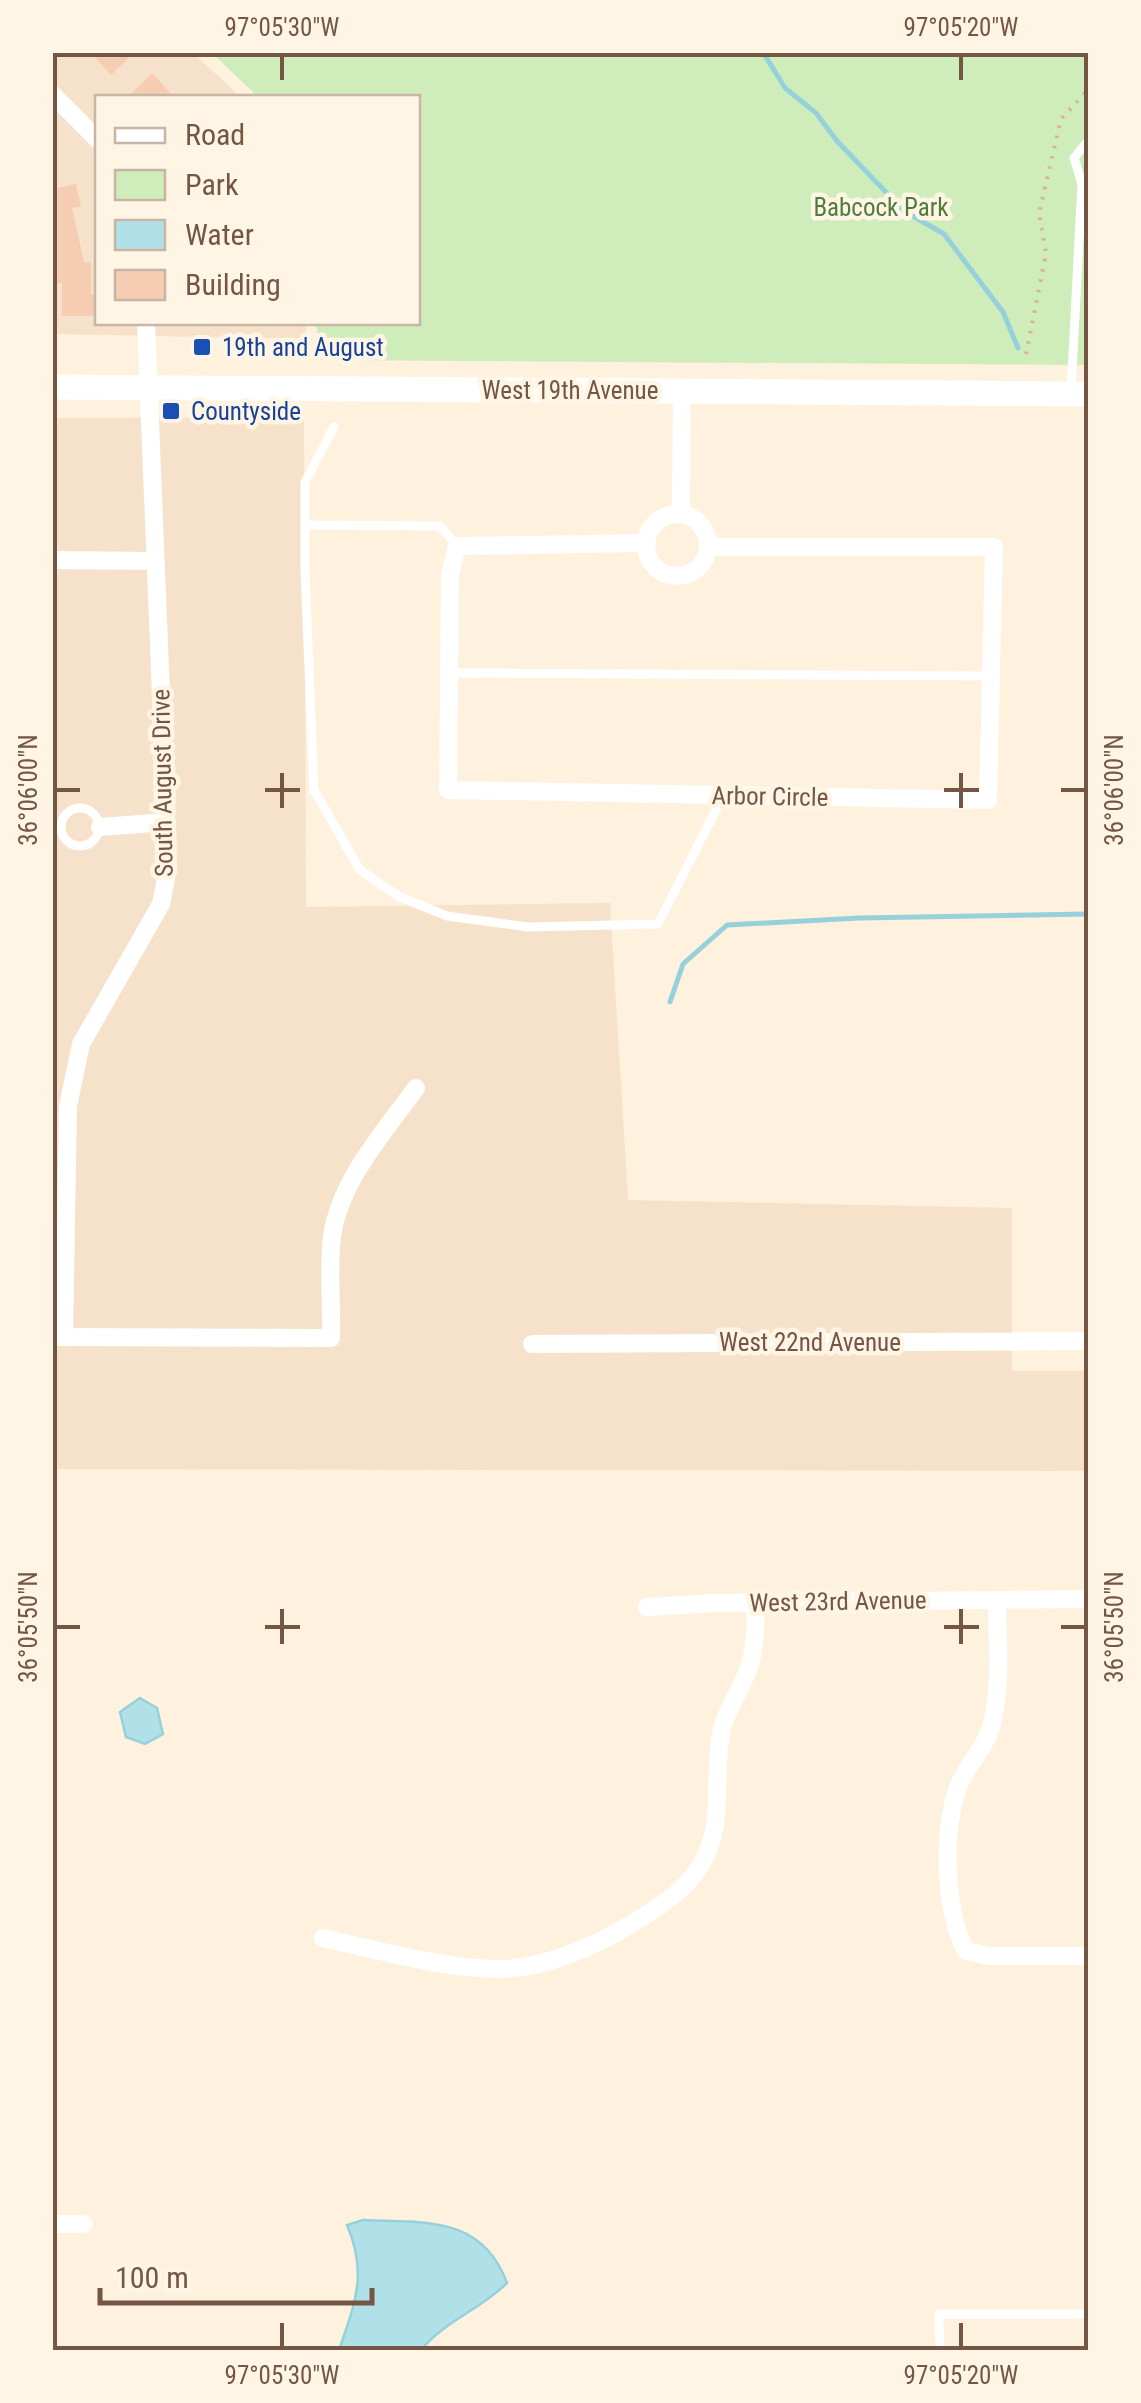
<svg xmlns="http://www.w3.org/2000/svg" width="1141" height="2403" font-family="'Roboto Condensed',sans-serif">
	<style>
		.residential { fill: #f6e2ca }
		.green { fill: #cfecbb }
		.water { fill: #b0e1e9; stroke: #96d1db; stroke-width: 2.5 }
		.lines { fill: none; stroke-linecap: round; stroke-linejoin: round }
		.stream { stroke: #96d1db; stroke-width: 5 }
		.building { fill: #f6cdb2 }
		.path { stroke: #dab096; stroke-width: 4; stroke-dasharray: 2.5 8; stroke-linecap: butt }
		.lane { stroke: #fff; stroke-width: 9 }
		.street { stroke: #fff; stroke-width: 18 }
		.secondary { stroke: #fff; stroke-width: 25 }
		.ticks { fill: none; stroke: #755544; stroke-width: 4 }
		.transit-dot { fill: #1a4fb4; stroke: #fff5e5; stroke-width: 4 }
		.labels { text-anchor: middle; stroke-width: 9; stroke-linejoin: round; paint-order: stroke }
		.park-label { font-size: 25px; fill: #4e7c3b; stroke: #fff5e5 }
		.transit-label { font-size: 25px; fill: #164399; stroke: #fff5e5; text-anchor: start }
		.street-label { font-size: 25px; fill: #755544; stroke: #fff5e5 }
		.neatline { fill: none; stroke: #755544; stroke-width: 4 }
		.ticks-label { font-size: 25px; text-anchor: middle; fill: #755544 }
	</style>
	<rect width="100%" height="100%" fill="#fef1dd"/>
	<g class="residential">
		<polygon points="53,53 193,53 241,97 98,98 98,322 305,323 307,339 53,334"/>
		<polygon points="304,417 306,907 610,903 628,1200 1012,1208 1012,1371 1088,1371 1088,1471 53,1469 52,418"/>
	</g>
	<polygon class="green" points="212,53 1088,53 1088,365 321,360 316,323 418,322 418,98 258,97"/>
	<g class="water">
		<polygon points="140,1698 157,1708 163,1734 145,1744 126,1737 120,1712"/>
		<path d="M363 2220C425 2223 482 2215 507 2283 481 2309 445 2321 421 2350H339C355 2303 368 2274 347 2225Z"/>
	</g>
	<g class="lines">
		<g class="stream">
			<polyline points="763,52 785,88 816,113 837,141 904,211 944,234 1003,312 1018,348"/>
			<polyline points="670,1002 683,964 727,925 859,918 1088,914"/>
		</g>
	</g>
	<g class="building">
		<polygon points="90,52 135,52 111,75"/>
		<polygon points="152,73 175,98 127,98"/>
		<polygon points="76,184 81,207 72,208 84,262 91,262 91,294 98,295 98,316 62,316 62,283 53,283 52,189"/>
	</g>
	<g class="lines">
		<polyline class="path" points="1026,354 1046,254 1039,213 1061,119 1088,90"/>
		<g class="lane">
			<polyline points="1088,141 1074,158 1082,184 1088,185"/>
			<polyline points="1071,391 1082,184"/>
			<polyline points="334,427 305,482 305,570 314,790 360,870 400,897 447,916 528,927 658,924 723,796"/>
			<polyline points="305,525 440,526 457,546"/>
			<polyline points="448,673 990,676"/>
			<circle cx="80" cy="827" r="19"/>
			<polyline points="940,2350 939,2314 1088,2314"/>
		</g>
		<g class="street">
			<polyline points="52,94 98,140"/>
			<polyline points="681,514 682,390"/>
			<circle cx="677" cy="545" r="31"/>
			<polyline points="647,543 457,546 450,575 448,790 988,800 994,547 708,547"/>
			<polyline points="52,560 154,561"/>
			<polyline points="100,827 167,822"/>
			<path d="M53 1337 331 1338C332 1305 328 1270 332 1237 339 1182 384 1132 416 1088"/>
			<polyline points="64,1337 68,1106 81,1044 161,904 168,868 146,322"/>
			<polyline points="532,1344 1088,1341"/>
			<path d="M997 1600C997 1639 1002 1685 992 1723 987 1746 968 1763 959 1785 942 1829 944 1910 966 1951L990 1956H1088"/>
			<polyline points="647,1607 715,1603 1088,1599"/>
			<path d="M323 1938C377 1950 449 1970 503 1969 549 1967 599 1944 638 1920 666 1903 693 1885 707 1853 724 1815 712 1766 723 1725 729 1706 741 1689 748 1670 756 1649 755 1625 756 1602"/>
			<polyline points="52,2224 84,2224"/>
		</g>
		<polyline class="secondary" points="52,387 1088,394"/>
	</g>
	<path class="ticks" d="M282 55V80M961 55V80M282 773V808M961 773V808M55 790H80M265 790H300M944 790H979M1061 790H1086M282 1609V1644M961 1609V1644M55 1627H80M265 1627H300M944 1627H979M1061 1627H1086M282 2323V2348M961 2323V2348"/>
	<g class="transit-dot">
		<rect x="192" y="337" width="20" height="20" rx="5"/>
		<rect x="161" y="401" width="20" height="20" rx="5"/>
	</g>
	<g class="labels">
		<g class="park-label">
			<text x="881" y="216">Babcock Park</text>
		</g>
		<g class="transit-label">
			<text x="222" y="356">19th and August</text>
			<text x="191" y="420">Countyside</text>
		</g>
		<g class="street-label">
			<text x="570" y="399">West 19th Avenue</text>
			<text transform="translate(162 783) rotate(-91)" y="9">South August Drive</text>
			<text transform="translate(770 796) rotate(1)" y="9">Arbor Circle</text>
			<text x="810" y="1351">West 22nd Avenue</text>
			<text transform="translate(838 1601) rotate(-1)" y="9">West 23rd Avenue</text>
		</g>
	</g>
	<rect width="1141" height="2403" fill="none" stroke="#fff5e5" stroke-width="110"/>
	<rect x="95" y="95" width="325" height="230" fill="#fff5e5" stroke="#c8b5a5" stroke-width="2.5"/>
	<rect x="115" y="128" width="50" height="15" fill="#ffffff" stroke="#c8b5a5" stroke-width="2.5"/>
	<text x="185" y="145" font-size="30" fill="#755544">Road</text>
	<rect x="115" y="170" width="50" height="30" fill="#cfecbb" stroke="#c8b5a5" stroke-width="2.5"/>
	<text x="185" y="195" font-size="30" fill="#755544">Park</text>
	<rect x="115" y="220" width="50" height="30" fill="#b0e1e9" stroke="#c8b5a5" stroke-width="2.5"/>
	<text x="185" y="245" font-size="30" fill="#755544">Water</text>
	<rect x="115" y="270" width="50" height="30" fill="#f6cdb2" stroke="#c8b5a5" stroke-width="2.5"/>
	<text x="185" y="295" font-size="30" fill="#755544">Building</text>
	<path d="M100 2288v15h272v-15" fill="none" stroke="#755544" stroke-width="5"/>
	<text x="115" y="2288" font-size="30" fill="#755544" stroke="#fff5e5" stroke-width="8" paint-order="stroke">100 m</text>
	<rect x="55" y="55" width="1031" height="2293" class="neatline"/>
	<g class="ticks-label">
		<text x="282" y="36">97°05'30"W</text>
		<text x="961" y="36">97°05'20"W</text>
		<text transform="translate(28 790) rotate(-90)" y="9">36°06'00"N</text>
		<text transform="translate(1114 790) rotate(-90)" y="9">36°06'00"N</text>
		<text transform="translate(28 1627) rotate(-90)" y="9">36°05'50"N</text>
		<text transform="translate(1114 1627) rotate(-90)" y="9">36°05'50"N</text>
		<text x="282" y="2384">97°05'30"W</text>
		<text x="961" y="2384">97°05'20"W</text>
	</g>
</svg>
